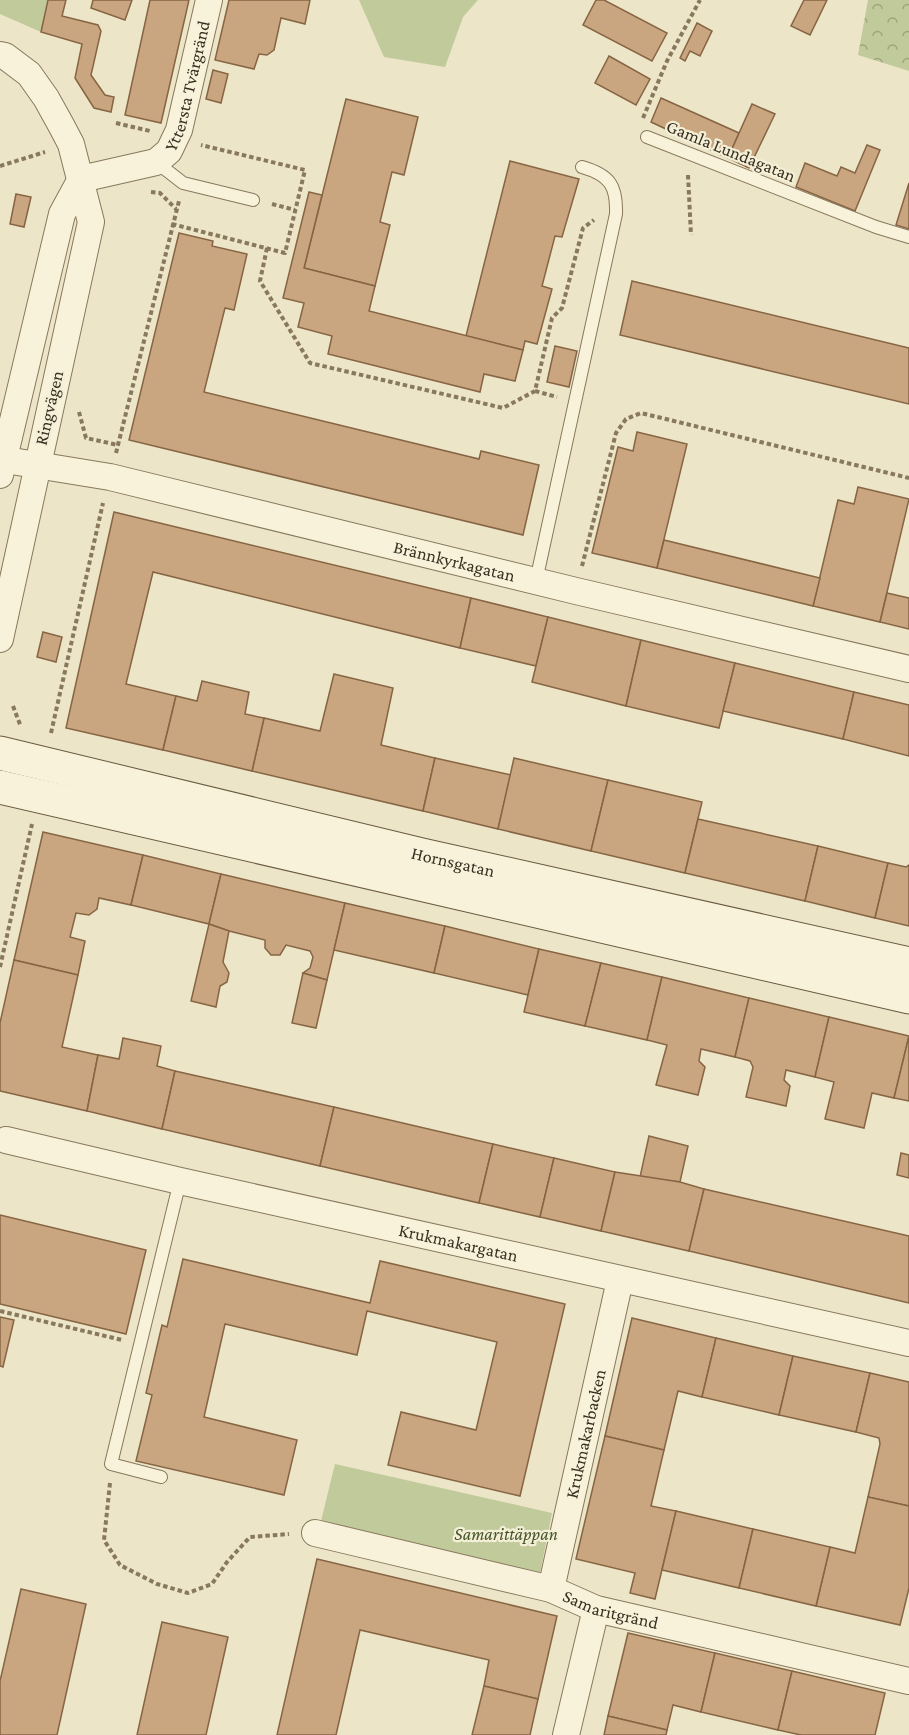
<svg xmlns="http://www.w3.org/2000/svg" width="909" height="1735" font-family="'Crimson Pro',serif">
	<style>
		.forest { fill: url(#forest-crowns) }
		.park { fill: #c0ca9b }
		.building { fill: #c9a67f; stroke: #866544; stroke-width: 1.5 }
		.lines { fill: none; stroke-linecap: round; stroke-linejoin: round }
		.lane-casing { stroke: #88785d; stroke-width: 14 }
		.street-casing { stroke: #88785d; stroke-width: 28 }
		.secondary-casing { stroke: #6a5940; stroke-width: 35 }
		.path { stroke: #88785d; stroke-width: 4; stroke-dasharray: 4.5 3; stroke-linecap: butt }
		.lane { stroke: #f8f2da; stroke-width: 12 }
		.street { stroke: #f8f2da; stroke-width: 26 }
		.secondary { stroke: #f8f2da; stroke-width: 33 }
		.labels { text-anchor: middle; stroke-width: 4.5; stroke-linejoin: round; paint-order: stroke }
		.street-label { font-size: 18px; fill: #392f20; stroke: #f4efd7 }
		.park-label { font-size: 18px; font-style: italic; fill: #445428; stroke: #f4efd7 }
	</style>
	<defs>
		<pattern id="forest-crowns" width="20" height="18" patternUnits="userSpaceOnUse" patternTransform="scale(1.5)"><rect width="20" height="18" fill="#c0ca9b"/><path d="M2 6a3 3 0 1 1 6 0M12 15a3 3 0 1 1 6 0" fill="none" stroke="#9da47e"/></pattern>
	</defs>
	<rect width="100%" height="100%" fill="#ede5c7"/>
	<polygon class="forest" points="868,0 909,0 909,71 858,55"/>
	<g class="park">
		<polygon points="0,0 48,0 41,32 0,14"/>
		<polygon points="359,0 478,0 463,17 445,67 384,57"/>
		<polygon points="335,1464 552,1513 540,1573 321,1521"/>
	</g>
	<g class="building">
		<polygon points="48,0 66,0 62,16 98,25 101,31 91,75 105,95 114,97 111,112 94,108 75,78 82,44 41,32"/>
		<polygon points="93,0 132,0 125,20 91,8"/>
		<polygon points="150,0 189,0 161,123 125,115"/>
		<polygon points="229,0 310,0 305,24 281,18 274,50 267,55 259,54 254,69 215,60"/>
		<polygon points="596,0 604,0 667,33 652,61 583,25"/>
		<polygon points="804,0 827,0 810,35 791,26"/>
		<polygon points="697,23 712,31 700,56 690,51 685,61 680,58"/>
		<polygon points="609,56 650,79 636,105 595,83"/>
		<polygon points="213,70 228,74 221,103 206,99"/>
		<polygon points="661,98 739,133 728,158 651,122"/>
		<polygon points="346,99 418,117 404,175 392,172 380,222 390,225 375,286 304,268"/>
		<polygon points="752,104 775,114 749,168 728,158"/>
		<polygon points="867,145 880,150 855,211 796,187 805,163 837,176 841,167 855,173"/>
		<polygon points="510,161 579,179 562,237 555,236 542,286 552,289 537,344 525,341 523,350 466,336"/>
		<polygon points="909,183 909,229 896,225"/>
		<polygon points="309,192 322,195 304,268 375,286 369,311 523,350 515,381 484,374 480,392 328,354 332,336 298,327 304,303 283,298"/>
		<polygon points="16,194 31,197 24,227 10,224"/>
		<polygon points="179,233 213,241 212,246 247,254 234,310 225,308 204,392 479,459 481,451 539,465 523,535 129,440"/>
		<polygon points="632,281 909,348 909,404 620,335"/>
		<polygon points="555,346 577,351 569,387 547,382"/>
		<polygon points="637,432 687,444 657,568 592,553 618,447 633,451"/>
		<polygon points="858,487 909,499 880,622 813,606 838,500 854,504"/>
		<polygon points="114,512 471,598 460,648 153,572 126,684 176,696 163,750 66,728"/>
		<polygon points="664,540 820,578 813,606 657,568"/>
		<polygon points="887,593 909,598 909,629 880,622"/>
		<polygon points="471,598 548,617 536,666 460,648"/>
		<polygon points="548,617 641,640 626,706 532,682"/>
		<polygon points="43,632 62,637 56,662 37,657"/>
		<polygon points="641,640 735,663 719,728 626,706"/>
		<polygon points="735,663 854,692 843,739 723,711"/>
		<polygon points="334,674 393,688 381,745 435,758 423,811 252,771 264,718 320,731"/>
		<polygon points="202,681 249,692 245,714 264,718 252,771 163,750 176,696 197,701"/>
		<polygon points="854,692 909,705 909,756 843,739"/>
		<polygon points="435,758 511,775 498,829 423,811"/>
		<polygon points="514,758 608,780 591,851 498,829"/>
		<polygon points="608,780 702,802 685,873 591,851"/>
		<polygon points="698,819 818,846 805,901 685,873"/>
		<polygon points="43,832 143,855 131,905 99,898 97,909 89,915 76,913 70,937 85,941 78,975 14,960"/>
		<polygon points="818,846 888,863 875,918 805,901"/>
		<polygon points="143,855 221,874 209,924 131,905"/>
		<polygon points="888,863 906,867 909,865 909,926 875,918"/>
		<polygon points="221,874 345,903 327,980 303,973 310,968 313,957 310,951 286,945 280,955 271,955 265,948 265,940 229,931 209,924"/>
		<polygon points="345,903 445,926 434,973 334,950"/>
		<polygon points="209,924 229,931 223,962 229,973 227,982 220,986 216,1007 191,1001"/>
		<polygon points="445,926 539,949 528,995 434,973"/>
		<polygon points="539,949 601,963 585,1026 524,1012"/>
		<polygon points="14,960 78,975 62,1047 98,1055 87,1111 0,1091 0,1023"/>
		<polygon points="601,963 662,977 647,1040 585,1026"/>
		<polygon points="303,973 327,980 316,1028 292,1023"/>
		<polygon points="662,977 749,998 735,1057 701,1049 699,1061 705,1067 698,1095 656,1085 667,1045 647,1040"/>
		<polygon points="749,998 829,1017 815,1077 786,1070 784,1080 790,1086 786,1106 746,1097 753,1067 750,1061 735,1057"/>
		<polygon points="829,1017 909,1036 894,1098 872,1093 864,1128 825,1119 834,1082 815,1077"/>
		<polygon points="909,1036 909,1101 894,1098"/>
		<polygon points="123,1038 161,1046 157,1066 175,1071 162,1129 87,1111 98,1055 119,1059"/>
		<polygon points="175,1071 334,1107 320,1166 162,1129"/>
		<polygon points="334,1107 493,1144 479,1203 320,1166"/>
		<polygon points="649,1136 688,1146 680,1182 640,1177"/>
		<polygon points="493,1144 554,1158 540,1217 479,1203"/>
		<polygon points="901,1153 909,1155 909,1178 897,1175"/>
		<polygon points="554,1158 615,1172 601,1231 540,1217"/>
		<polygon points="615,1172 680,1182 704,1189 689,1251 601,1231"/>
		<polygon points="704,1189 909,1236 909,1303 689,1251"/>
		<polygon points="0,1215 146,1250 126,1334 0,1304"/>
		<polygon points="183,1259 370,1303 380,1261 565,1304 520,1496 388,1465 401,1412 476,1430 497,1342 367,1311 357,1355 225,1324 204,1417 297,1440 284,1495 136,1461 152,1395 146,1393 162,1325 167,1327"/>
		<polygon points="0,1317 14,1320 3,1367 0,1366"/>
		<polygon points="632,1318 716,1338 702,1397 678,1391 664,1450 605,1436"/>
		<polygon points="716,1338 793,1356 779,1415 702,1397"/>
		<polygon points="793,1356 870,1373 856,1432 779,1415"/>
		<polygon points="870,1373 909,1382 909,1506 868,1497 880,1444 879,1438 856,1432"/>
		<polygon points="605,1436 664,1450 651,1506 676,1511 655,1599 630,1593 635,1573 576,1559"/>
		<polygon points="868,1497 909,1506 909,1588 900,1625 816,1606 830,1547 855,1553"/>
		<polygon points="676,1511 753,1529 739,1588 662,1570"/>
		<polygon points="753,1529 830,1547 816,1606 739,1588"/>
		<polygon points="317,1559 557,1616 538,1699 484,1686 489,1660 360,1630 336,1735 277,1735"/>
		<polygon points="21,1589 86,1604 57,1735 0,1735 0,1681"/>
		<polygon points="162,1622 228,1637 206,1735 137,1735"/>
		<polygon points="628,1633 715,1653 701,1712 673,1705 667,1730 608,1716"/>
		<polygon points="715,1653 792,1671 778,1730 701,1712"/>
		<polygon points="792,1671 885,1693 875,1735 801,1735 778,1730"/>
		<polygon points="484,1686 538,1699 530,1735 472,1735"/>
		<polygon points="608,1716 667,1730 666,1735 604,1735"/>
	</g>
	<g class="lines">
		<g class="lane-casing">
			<g id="lane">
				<polyline points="647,137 876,227 909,237"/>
				<polyline points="156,162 183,183 253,200"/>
				<path d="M536 581 616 214C617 186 610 175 582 167"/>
				<polyline points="161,1477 111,1464 180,1181"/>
			</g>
		</g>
		<g class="street-casing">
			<g id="street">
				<polyline points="0,55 5,56 29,74 46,98 61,125 71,144 91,222 0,639"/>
				<path id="s1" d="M81 179 156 162 169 151 179 130 209 0"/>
				<path id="s2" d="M0 459 110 477 576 591 909 669"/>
				<polyline points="0,475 62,214 81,179"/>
				<path id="s3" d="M6 1140 180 1181 909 1343"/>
				<path id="s4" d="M315 1533 551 1589 596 1609 909 1681"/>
				<path id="s5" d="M551 1589 620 1280"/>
				<polyline points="566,1735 596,1609"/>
			</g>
		</g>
		<g class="secondary-casing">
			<g id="secondary">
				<path id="s6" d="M0 753 422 855 909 964"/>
				<polyline points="0,787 909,997"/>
			</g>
		</g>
		<g class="path">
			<polyline points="643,118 667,61 700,0"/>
			<polyline points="116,123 150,131"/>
			<polyline points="0,166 45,152"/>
			<polyline points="688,175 691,235"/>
			<polyline points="151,192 160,193 176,209"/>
			<polyline points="272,204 295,210"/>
			<polyline points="172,224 285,253 305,170 201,145"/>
			<polyline points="267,248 260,281 310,363 503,408 535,391 552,318 562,308 583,228 594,220"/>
			<polyline points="535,391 557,397"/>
			<polyline points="79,412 86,438 118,445"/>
			<polyline points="116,453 179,201"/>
			<polyline points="582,566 616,433 626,419 641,413 909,478"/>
			<polyline points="13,706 21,727"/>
			<polyline points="51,733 103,503"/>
			<polyline points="0,967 32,824"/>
			<polyline points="0,1311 122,1340"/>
			<polyline points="110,1483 104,1540 120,1565 157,1584 188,1593 212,1584 227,1562 250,1537 289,1534"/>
		</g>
		<use href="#lane" class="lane"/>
		<use href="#street" class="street"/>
		<use href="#secondary" class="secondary"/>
	</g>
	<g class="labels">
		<g class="street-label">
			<text dy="6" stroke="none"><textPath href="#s1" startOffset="162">Yttersta Tvärgränd</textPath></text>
			<text transform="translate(731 151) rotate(22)" y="6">Gamla Lundagatan</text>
			<text transform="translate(49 408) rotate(-77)" y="6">Ringvägen</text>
			<text dy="6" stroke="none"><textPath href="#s2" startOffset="466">Brännkyrkagatan</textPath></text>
			<text dy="6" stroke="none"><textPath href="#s6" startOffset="466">Hornsgatan</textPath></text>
			<text dy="6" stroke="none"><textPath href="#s3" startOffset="464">Krukmakargatan</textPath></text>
			<text dy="6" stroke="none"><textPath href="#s5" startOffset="159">Krukmakarbacken</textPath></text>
			<text dy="6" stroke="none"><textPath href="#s4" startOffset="306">Samaritgränd</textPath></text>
		</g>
		<g class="park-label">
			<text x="506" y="1540">Samarittäppan</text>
		</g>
	</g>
</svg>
